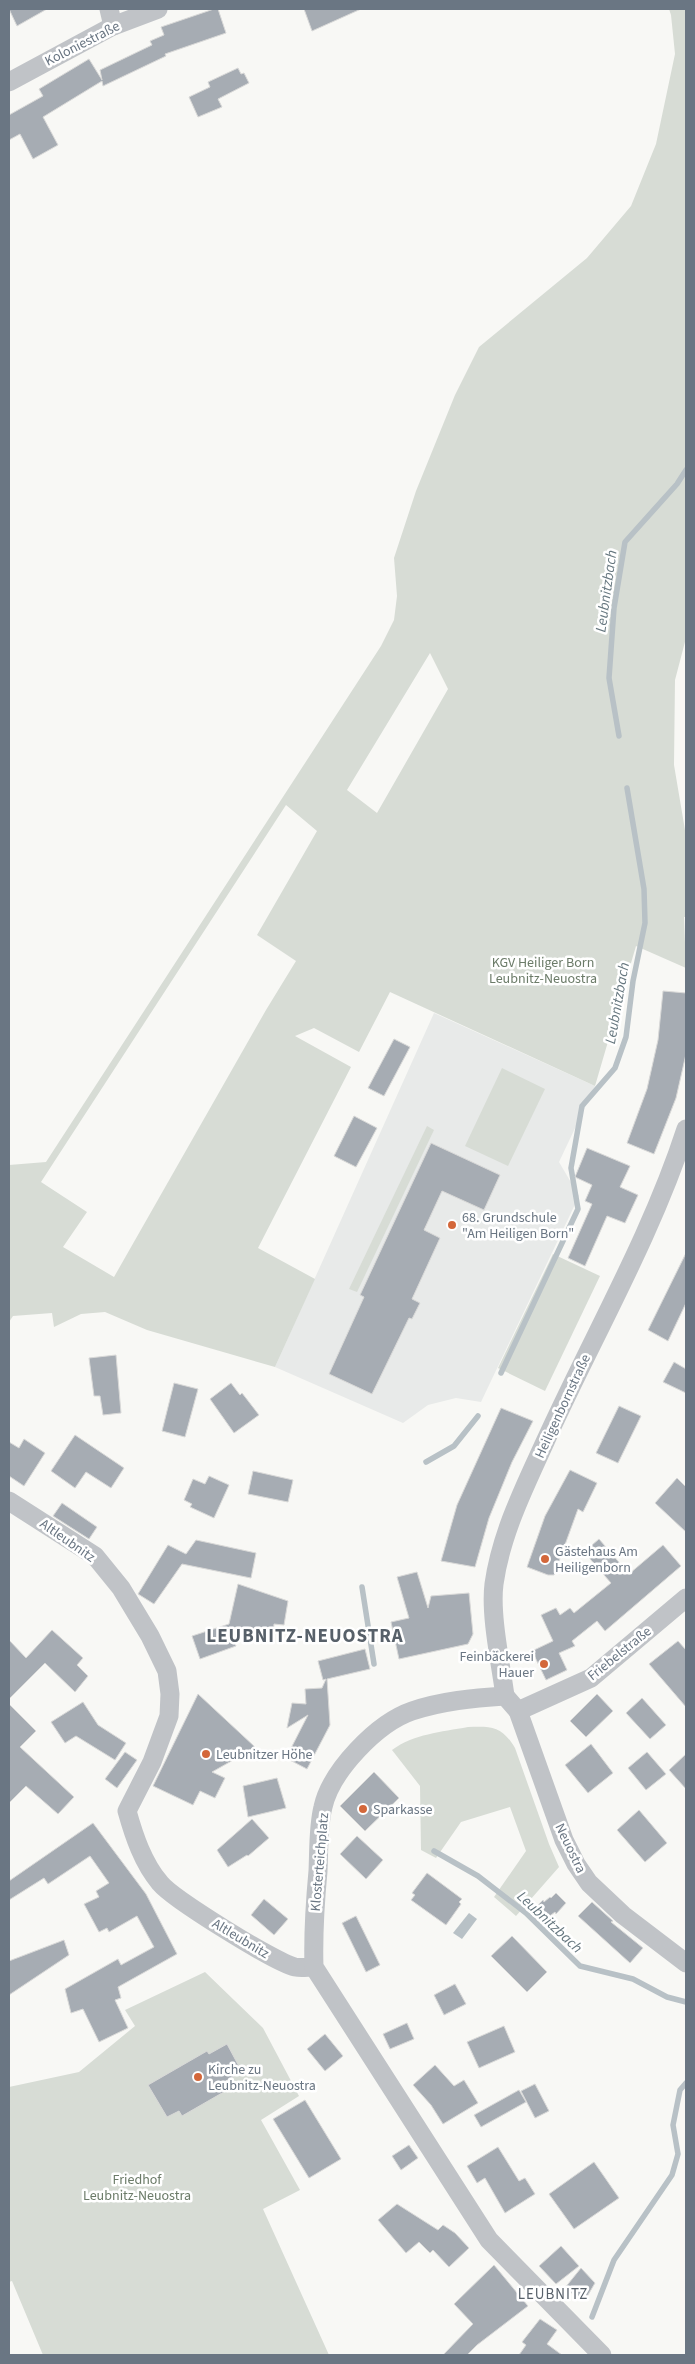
<svg xmlns="http://www.w3.org/2000/svg" width="695" height="2364" font-family="'Source Sans 3',sans-serif">
	<style>
		.built { fill: #e8eae9 }
		.green { fill: #d7dcd5; fill-rule: evenodd }
		.water { fill: #b8c1c6 }
		.lines { fill: none; stroke-linecap: round; stroke-linejoin: round }
		.stream { stroke: #b8c1c6; stroke-width: 5.5 }
		.building { fill: #a6acb3; stroke: #d9d9d8 }
		.minor { stroke: #c0c3c7; stroke-width: 19 }
		.poi-dot { fill: #d3673a; stroke: #fff; stroke-width: 2 }
		.labels { text-anchor: middle; stroke-width: 5; stroke-linejoin: round; paint-order: stroke }
		.street-label { font-size: 14px; fill: #6a7683; stroke: #fff }
		.park-label { font-size: 14px; fill: #6b7b68; stroke: #fff }
		.poi-label { font-size: 14px; fill: #6a7683; stroke: #fff; text-anchor: start }
		.water-label { font-size: 15px; font-style: italic; fill: #66777f; stroke: #fff }
		.neighbourhood-label { font-size: 15px; letter-spacing: 1px; fill: #576069; stroke: #fff }
		.district-label { font-size: 19px; font-weight: bold; letter-spacing: 1px; fill: #576069; stroke: #fff }
	</style>
	<rect width="100%" height="100%" fill="#f8f8f5"/>
	<polygon class="built" points="434,1013 595,1086 559,1162 579,1196 481,1402 456,1398 428,1405 403,1423 275,1367"/>
	<g class="green">
		<path d="M669 9H686V638L675 680 674 765 686 836V917H684L686 968 636 946 595 1086 390 992 359 1052 314 1028 295 1036 351 1067 258 1248 315 1279 275 1367 147 1330 105 1312 81 1314 54 1327 52 1313 13 1316 9 1322V1165L46 1162 381 646 394 620 397 596 394 558 416 491 455 395 479 347 587 258 631 206 656 144 675 54 671 15ZM430 653 448 689 377 813 347 790ZM286 805 317 831 257 935 296 961 266 1010 114 1277 63 1247 87 1212 41 1182Z"/>
		<polygon points="502,1068 545,1089 508,1166 465,1146"/>
		<polygon points="427,1126 434,1130 357,1292 349,1289"/>
		<polygon points="553,1254 600,1276 545,1391 498,1368"/>
		<path d="M468 1727C491 1726 502 1726 515 1748L549 1844 559 1867 516 1916 494 1897 526 1851 510 1807 461 1822 436 1858 421 1850 420 1786 392 1750C414 1734 441 1732 468 1727Z"/>
		<polygon points="205,1972 263,2028 299,2096 261,2120 300,2190 263,2209 329,2355 43,2355 12,2281 9,2282 9,2087 79,2072 135,2026 125,2010"/>
	</g>
	<polygon class="water" points="469,1913 477,1919 462,1939 453,1933"/>
	<g class="lines">
		<g class="stream">
			<polyline points="619,736 609,678 614,608 625,542 677,484 686,470"/>
			<polyline points="501,1373 578,1209 571,1168 582,1106 615,1068 626,1037 633,981 645,923 644,889 627,788"/>
			<polyline points="426,1462 454,1446 478,1416"/>
			<polyline points="362,1587 374,1664"/>
			<polyline points="434,1851 478,1876 526,1913 580,1966 633,1979 667,1997 686,2002"/>
			<polyline points="592,2317 614,2260 672,2175 678,2154 673,2125 680,2090 686,2083"/>
		</g>
	</g>
	<g class="building">
		<polygon points="9,9 47,9 17,26"/>
		<polygon points="214,9 218,9 226,33 165,54 166,56 103,86 102,81 43,117 58,145 33,159 20,134 9,140 9,115 43,96 39,89 89,59 102,80 100,70 152,45 150,41 164,35 161,27"/>
		<polygon points="304,9 361,9 312,31"/>
		<polygon points="238,68 241,74 244,73 249,83 218,99 222,107 198,117 189,97 210,87 208,82"/>
		<polygon points="663,991 686,993 686,1054 676,1098 654,1154 627,1143 647,1089 658,1040"/>
		<polygon points="394,1039 410,1047 384,1096 368,1088"/>
		<polygon points="354,1116 377,1128 356,1167 334,1156"/>
		<polygon points="431,1143 500,1175 484,1210 442,1191 424,1230 440,1238 412,1299 420,1303 412,1319 409,1318 372,1394 329,1374 364,1297 360,1295"/>
		<polygon points="587,1148 630,1166 620,1187 638,1195 625,1223 607,1216 585,1266 568,1258 592,1204 585,1201 592,1185 575,1177"/>
		<polygon points="686,1253 686,1303 668,1341 648,1330"/>
		<polygon points="116,1355 121,1413 103,1415 100,1396 94,1396 89,1358"/>
		<polygon points="674,1362 686,1369 686,1393 663,1382"/>
		<polygon points="174,1383 198,1389 185,1437 162,1431"/>
		<polygon points="231,1383 240,1395 242,1393 259,1415 234,1433 210,1399"/>
		<polygon points="619,1406 641,1416 618,1463 596,1453"/>
		<polygon points="501,1408 533,1421 512,1462 489,1518 475,1567 441,1561 457,1505"/>
		<polygon points="75,1435 124,1468 111,1488 86,1472 75,1488 51,1471"/>
		<polygon points="24,1439 45,1453 24,1486 9,1476 9,1442 19,1448"/>
		<polygon points="570,1470 597,1483 583,1512 578,1509 554,1575 548,1575 527,1567 545,1516"/>
		<polygon points="253,1471 293,1480 288,1502 248,1494"/>
		<polygon points="209,1476 229,1485 214,1518 190,1507 192,1504 184,1500 193,1479 205,1484"/>
		<polygon points="677,1478 686,1487 686,1532 655,1503"/>
		<polygon points="62,1503 97,1527 89,1539 53,1516"/>
		<polygon points="599,1539 629,1574 663,1545 681,1566 605,1631 597,1621 572,1641 575,1646 559,1653 567,1670 546,1680 532,1651 553,1641 541,1615 556,1608 560,1615 570,1608 574,1613 611,1583 584,1552"/>
		<polygon points="196,1540 256,1553 251,1578 182,1564 154,1604 138,1594 168,1545 186,1554"/>
		<polygon points="417,1572 428,1608 431,1596 469,1593 473,1634 468,1644 399,1659 391,1622 409,1618 397,1577"/>
		<polygon points="238,1584 288,1601 284,1625 274,1624 273,1635 231,1630 236,1646 200,1659 192,1636 229,1624"/>
		<polygon points="52,1630 83,1658 77,1665 88,1676 75,1692 45,1663 9,1699 9,1640 26,1658"/>
		<polygon points="678,1641 686,1650 686,1707 649,1664"/>
		<polygon points="365,1649 370,1669 327,1679 330,1725 307,1769 286,1758 308,1715 287,1728 292,1703 306,1704 305,1689 322,1688 326,1679 323,1680 318,1661"/>
		<polygon points="198,1694 255,1747 237,1757 237,1754 235,1759 212,1772 225,1778 215,1798 200,1791 193,1805 153,1786"/>
		<polygon points="597,1694 613,1711 586,1737 570,1721"/>
		<polygon points="642,1698 666,1725 650,1739 626,1713"/>
		<polygon points="83,1702 98,1725 126,1743 115,1760 76,1736 65,1743 51,1722"/>
		<polygon points="9,1704 36,1731 20,1747 74,1797 58,1814 26,1786 9,1803"/>
		<polygon points="591,1744 613,1773 588,1793 565,1765"/>
		<polygon points="125,1752 137,1760 117,1788 105,1779"/>
		<polygon points="647,1752 666,1774 646,1790 628,1768"/>
		<polygon points="686,1754 686,1789 669,1770"/>
		<polygon points="374,1772 399,1798 365,1831 340,1806"/>
		<polygon points="277,1778 286,1808 248,1817 243,1786"/>
		<polygon points="639,1810 667,1843 645,1862 617,1830"/>
		<polygon points="252,1819 269,1838 248,1856 247,1855 228,1867 217,1850"/>
		<polygon points="93,1823 146,1894 177,1954 118,1987 121,1998 115,2000 128,2028 99,2042 83,2009 71,2013 65,1989 118,1959 121,1965 154,1947 137,1916 109,1932 107,1928 99,1932 84,1904 99,1897 96,1891 109,1883 90,1856 48,1884 44,1878 9,1900 9,1881"/>
		<polygon points="357,1836 383,1860 366,1879 340,1854"/>
		<polygon points="427,1873 462,1899 459,1902 461,1904 446,1925 411,1900 415,1895 412,1893"/>
		<polygon points="556,1893 566,1903 556,1914 555,1912 543,1921 533,1910 543,1900 544,1902 550,1897 551,1898"/>
		<polygon points="264,1899 288,1919 274,1935 251,1915"/>
		<polygon points="592,1902 613,1921 611,1922 643,1948 630,1963 578,1916"/>
		<polygon points="356,1916 380,1965 366,1972 342,1923"/>
		<polygon points="512,1936 547,1972 527,1992 491,1956"/>
		<polygon points="64,1940 69,1955 9,1995 9,1961"/>
		<polygon points="455,1984 466,2004 444,2015 434,1995"/>
		<polygon points="407,2023 414,2039 390,2049 383,2034"/>
		<polygon points="504,2026 515,2052 479,2068 467,2042"/>
		<polygon points="325,2034 343,2056 325,2071 307,2049"/>
		<polygon points="227,2044 242,2072 224,2082 229,2089 182,2116 179,2111 167,2117 148,2085 207,2051 209,2054"/>
		<polygon points="435,2065 454,2086 464,2080 478,2103 443,2124 431,2105 413,2085"/>
		<polygon points="535,2084 549,2111 535,2118 521,2091"/>
		<polygon points="519,2090 526,2102 481,2127 474,2115"/>
		<polygon points="305,2100 341,2159 309,2178 273,2119"/>
		<polygon points="409,2145 418,2158 401,2170 392,2156"/>
		<polygon points="498,2147 519,2181 525,2178 535,2194 505,2213 485,2178 477,2183 467,2166"/>
		<polygon points="594,2162 619,2198 574,2229 549,2194"/>
		<polygon points="397,2204 438,2230 443,2225 455,2233 469,2248 449,2267 433,2250 430,2253 419,2242 406,2253 378,2220"/>
		<polygon points="561,2246 579,2266 556,2284 539,2266"/>
		<polygon points="494,2265 528,2306 477,2345 467,2355 443,2355 473,2324 454,2304"/>
		<polygon points="581,2268 595,2283 585,2300 564,2289"/>
		<polygon points="540,2319 557,2330 547,2344 562,2355 519,2355 526,2345 522,2342"/>
	</g>
	<g class="lines">
		<g class="minor">
			<polyline points="109,9 113,26"/>
			<polyline points="9,82 113,26 158,9"/>
			<path d="M9 1501 95 1556 121 1588 150 1636 167 1671 170 1694 169 1716 152 1762 127 1811C134 1836 143 1863 160 1883 173 1899 276 1963 295 1967 301 1968 308 1967 314 1967"/>
			<path d="M505 1696C473 1698 442 1701 412 1711 377 1723 331 1771 323 1807 318 1827 319 1850 318 1871 315 1903 313 1935 314 1967L489 2240 602 2355"/>
			<path d="M505 1696C501 1665 490 1615 494 1584 501 1534 524 1488 545 1442 592 1338 651 1237 686 1129"/>
			<polyline points="505,1696 518,1711 564,1840 576,1864 589,1883 623,1915 686,1963"/>
			<polyline points="518,1711 591,1678 686,1598"/>
		</g>
	</g>
	<g class="poi-dot">
		<circle cx="452" cy="1225" r="5"/>
		<circle cx="545" cy="1559" r="5"/>
		<circle cx="544" cy="1664" r="5"/>
		<circle cx="206" cy="1754" r="5"/>
		<circle cx="363" cy="1809" r="5"/>
		<circle cx="198" cy="2077" r="5"/>
	</g>
	<g class="labels">
		<g class="street-label">
			<text transform="translate(82 43) rotate(-27)" y="5">Koloniestraße</text>
			<text transform="translate(562 1406) rotate(-65)" y="5">Heiligenbornstraße</text>
			<text transform="translate(68 1540) rotate(35)" y="5">Altleubnitz</text>
			<text transform="translate(619 1653) rotate(-39)" y="5">Friebelstraße</text>
			<text transform="translate(571 1848) rotate(64)" y="5">Neuostra</text>
			<text transform="translate(319 1862) rotate(-85)" y="5">Klosterteichplatz</text>
			<text transform="translate(241 1938) rotate(31)" y="5">Altleubnitz</text>
		</g>
		<g class="park-label">
			<text x="543" y="967">KGV Heiliger Born<tspan x="543" dy="16">Leubnitz-Neuostra</tspan></text>
			<text x="137" y="2184">Friedhof<tspan x="137" dy="16">Leubnitz-Neuostra</tspan></text>
		</g>
		<g class="poi-label">
			<text x="462" y="1222">68. Grundschule<tspan x="462" dy="16">"Am Heiligen Born"</tspan></text>
			<text x="555" y="1556">Gästehaus Am<tspan x="555" dy="16">Heiligenborn</tspan></text>
			<text x="534" y="1661" text-anchor="end">Feinbäckerei<tspan x="534" dy="16">Hauer</tspan></text>
			<text x="216" y="1759">Leubnitzer Höhe</text>
			<text x="373" y="1814">Sparkasse</text>
			<text x="208" y="2074">Kirche zu<tspan x="208" dy="16">Leubnitz-Neuostra</tspan></text>
		</g>
		<g class="water-label">
			<text transform="translate(606 591) rotate(-82)" y="5">Leubnitzbach</text>
			<text transform="translate(617 1003) rotate(-80)" y="5">Leubnitzbach</text>
			<text transform="translate(550 1922) rotate(43)" y="5">Leubnitzbach</text>
		</g>
		<g class="neighbourhood-label">
			<text x="553" y="2299">LEUBNITZ</text>
		</g>
		<g class="district-label">
			<text x="305" y="1642">LEUBNITZ-NEUOSTRA</text>
		</g>
	</g>
	<rect width="695" height="2364" fill="none" stroke="#6a7683" stroke-width="20"/>
</svg>
